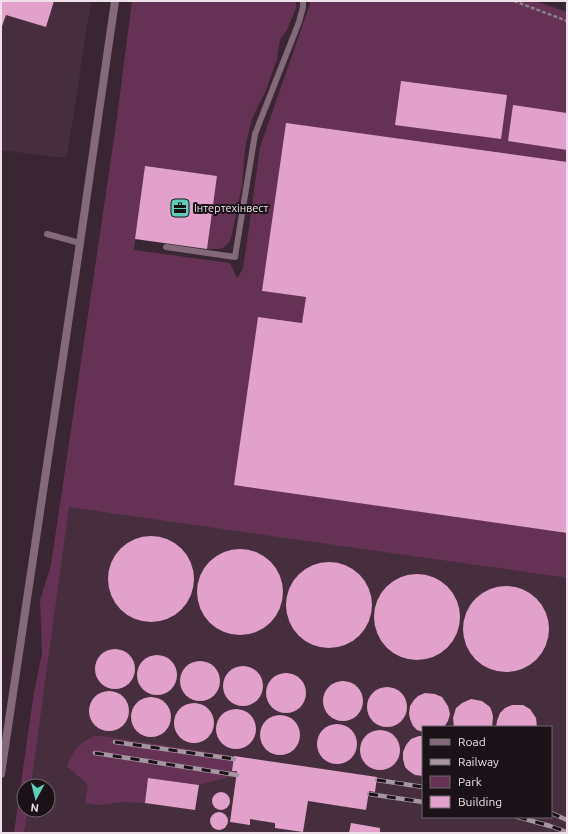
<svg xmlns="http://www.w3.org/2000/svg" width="568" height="834" font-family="Ubuntu,sans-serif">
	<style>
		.built { fill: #462e3e; fill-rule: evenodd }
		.green { fill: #653255 }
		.building { fill: #e1a1cb }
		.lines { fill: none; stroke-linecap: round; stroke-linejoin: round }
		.path { stroke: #8c7c86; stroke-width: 2.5; stroke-dasharray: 4 2; stroke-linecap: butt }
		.lane { stroke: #83697a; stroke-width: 6 }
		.street { stroke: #83697a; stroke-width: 8 }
		.rail-casing { stroke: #a696a1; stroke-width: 4.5 }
		.rail { stroke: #1b1218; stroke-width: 3; stroke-dasharray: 9; stroke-linecap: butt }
		.labels { text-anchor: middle; stroke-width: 4; stroke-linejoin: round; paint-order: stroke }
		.poi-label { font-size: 11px; fill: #efe1ea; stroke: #1b1218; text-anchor: start }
	</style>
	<rect width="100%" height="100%" fill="#392632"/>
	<g class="built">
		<polygon points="1,1 91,1 67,157 55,157 1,150"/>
		<path d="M69 506 567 578V833H24L28 810H48V786H31ZM423 727H551V817H423Z"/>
	</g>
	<g class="green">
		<path d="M132 1H296V8L287 30 280 40 277 59 266 90 252 119 245 148 242 186 231 238C225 251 221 249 207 249L217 176 145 167 134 250 230 263 237 278 243 269 252 206 260 147 310 4 309 1H535L567 12V162L262 291 306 297 302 323 258 317 235 484 567 533V578L69 507 31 786H24V810H28L24 833H14L33 698 42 653 40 600 51 565 116 125Z"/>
		<path d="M94 736H100L108 737 234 756 232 770 237 771V775L199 785 148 778 145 803 122 802 98 805 85 803 88 785 67 766C73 750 79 743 94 736Z"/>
	</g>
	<g class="building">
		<polygon points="1,1 54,1 46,27 6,15 1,29"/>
		<polygon points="401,81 507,95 501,139 395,125"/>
		<polygon points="513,105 567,113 567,150 508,141"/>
		<polygon points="286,123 567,162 567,533 234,485 258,317 302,323 306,297 262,291"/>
		<polygon points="145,166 217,176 207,249 135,239"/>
		<circle cx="151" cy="579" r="43"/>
		<circle cx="240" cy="592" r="43"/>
		<circle cx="329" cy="605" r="43"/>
		<circle cx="417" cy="617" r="43"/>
		<circle cx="506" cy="629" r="43"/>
		<circle cx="115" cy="669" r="20"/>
		<circle cx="157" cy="675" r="20"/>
		<circle cx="200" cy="681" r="20"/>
		<circle cx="243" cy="686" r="20"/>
		<circle cx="286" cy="693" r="20"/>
		<circle cx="343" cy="701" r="20"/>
		<circle cx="387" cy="707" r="20"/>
		<circle cx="109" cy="711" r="20"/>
		<polygon points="425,693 435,694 442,697 448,706 450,714 448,721 444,727 423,727 423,732 417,730 413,726 410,719 409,714 410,706 414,700 418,696"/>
		<circle cx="151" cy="717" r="20"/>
		<polygon points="471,699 482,701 490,707 492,712 493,717 492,727 454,727 453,718 456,708 462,703"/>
		<circle cx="194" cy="723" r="20"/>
		<polygon points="512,705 523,705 530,709 536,718 537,727 496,727 497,721 500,713 505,708"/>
		<circle cx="236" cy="729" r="20"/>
		<circle cx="280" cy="735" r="20"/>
		<circle cx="337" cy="744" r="20"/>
		<circle cx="380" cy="750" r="20"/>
		<polygon points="419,736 423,736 423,776 415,775 409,771 405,767 403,759 403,752 406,745 411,739"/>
		<polygon points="234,756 377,777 375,792 369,791 366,810 308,801 303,832 275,828 275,823 250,819 250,825 230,822 237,771 232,771"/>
		<polygon points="148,778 199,785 195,810 145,803"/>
		<circle cx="221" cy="801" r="9"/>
		<circle cx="219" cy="821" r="9"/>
		<polygon points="351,823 380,828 380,833 349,833"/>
	</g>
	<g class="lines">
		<polyline class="path" points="514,1 567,21"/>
		<g class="lane">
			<polyline points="47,234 80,243"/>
			<polyline points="166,247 235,257 255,134 299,22 303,7 303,1"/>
		</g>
		<polyline class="street" points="1,774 80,243 115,1"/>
		<g class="rail-casing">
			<g id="rail">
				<polyline points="115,742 234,759"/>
				<polyline points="95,753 237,775"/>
				<polyline points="377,780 423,787"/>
				<polyline points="369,794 423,802"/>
				<polyline points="551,813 567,820"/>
				<polyline points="518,817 550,826 567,832"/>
			</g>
		</g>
		<use href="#rail" class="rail"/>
	</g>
	<defs>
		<g id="office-square" transform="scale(1)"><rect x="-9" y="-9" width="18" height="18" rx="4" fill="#5cceba" stroke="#1b1218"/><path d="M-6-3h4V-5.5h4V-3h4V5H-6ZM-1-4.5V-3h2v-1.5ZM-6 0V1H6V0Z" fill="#111"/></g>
	</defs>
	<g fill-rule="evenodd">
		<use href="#office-square" x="180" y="208"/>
	</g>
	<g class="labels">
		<g class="poi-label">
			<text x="194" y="212">Інтертехінвест</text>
		</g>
	</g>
	<rect width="568" height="834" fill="none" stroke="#efe1ea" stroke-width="4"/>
	<rect x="422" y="726" width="130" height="92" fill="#1b1218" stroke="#70656c"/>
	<rect x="430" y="739" width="20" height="6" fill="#83697a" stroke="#70656c"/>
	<text x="458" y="746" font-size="12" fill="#efe1ea">Road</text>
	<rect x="430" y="759" width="20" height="6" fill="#a696a1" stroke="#70656c"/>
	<text x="458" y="766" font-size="12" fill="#efe1ea">Railway</text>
	<rect x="430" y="776" width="20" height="12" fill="#653255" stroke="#70656c"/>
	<text x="458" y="786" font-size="12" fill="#efe1ea">Park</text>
	<rect x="430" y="796" width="20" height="12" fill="#e1a1cb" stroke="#70656c"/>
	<text x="458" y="806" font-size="12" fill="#efe1ea">Building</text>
	<g transform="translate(36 798) rotate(187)"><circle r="19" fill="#1b1218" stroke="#70656c"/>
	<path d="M0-3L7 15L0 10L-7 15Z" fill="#5cceba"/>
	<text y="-6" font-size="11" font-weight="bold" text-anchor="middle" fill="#efe1ea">N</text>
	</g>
</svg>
